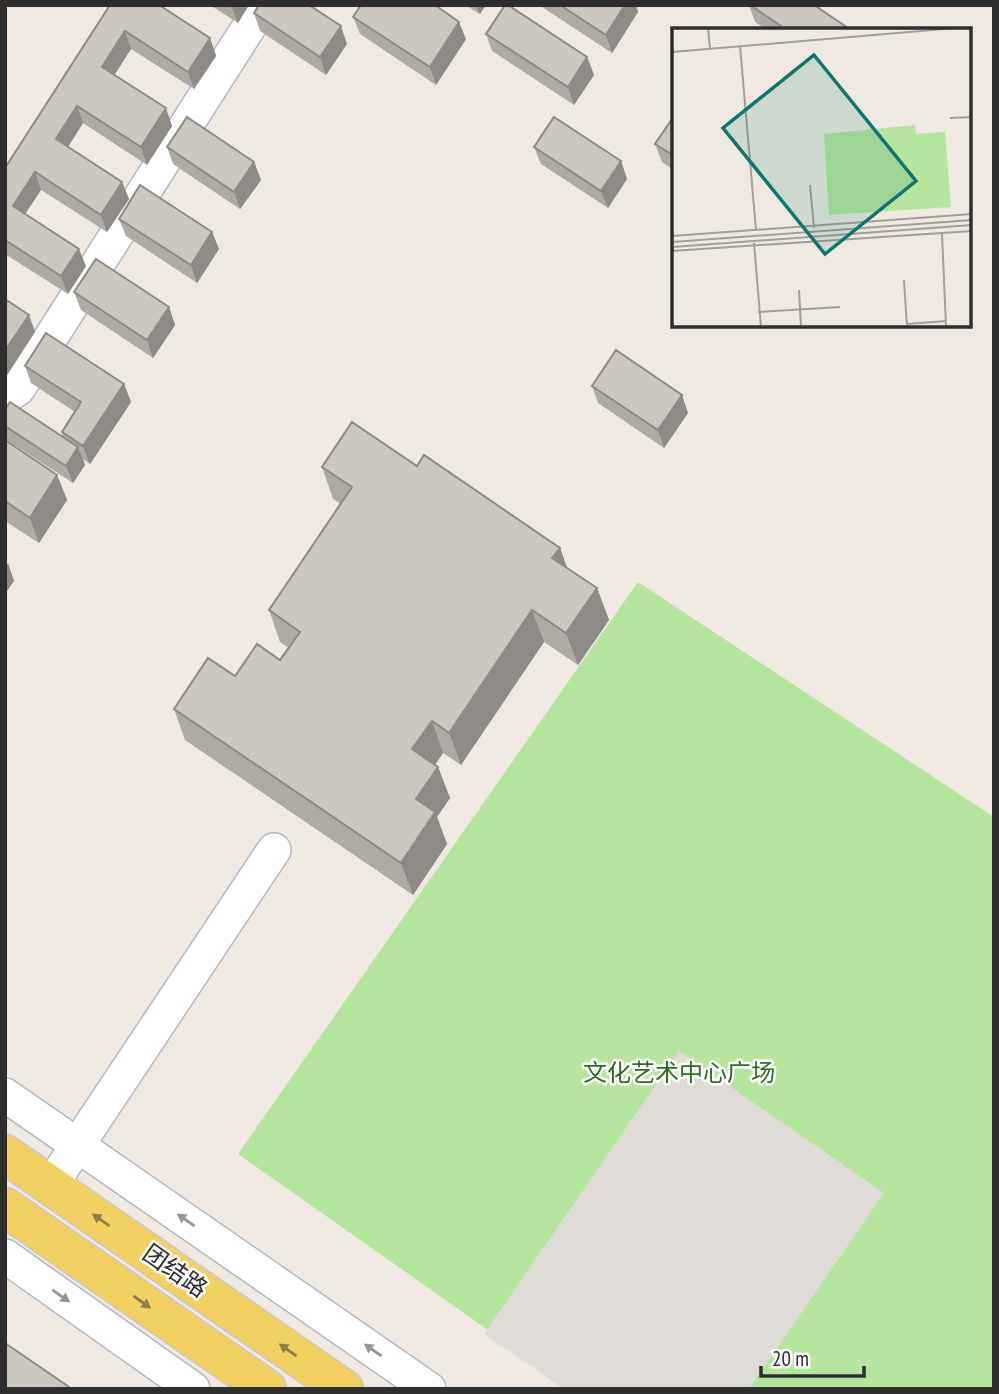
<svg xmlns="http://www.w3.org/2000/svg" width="999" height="1394" font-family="'PT Sans Narrow','Noto Sans SC',sans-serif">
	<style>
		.green { fill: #b6e59e }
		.plaza { fill: #dfdcd8 }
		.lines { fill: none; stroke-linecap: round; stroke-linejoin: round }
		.minor-casing { stroke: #b4b7c1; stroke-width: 36 }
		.major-casing { stroke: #c9c9c9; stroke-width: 41 }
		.minor { stroke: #fff; stroke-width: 33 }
		.major { stroke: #f2d163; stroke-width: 38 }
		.wall { fill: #afaba4 }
		.shaded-wall { fill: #8e8b86 }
		.building { fill: #cbc7bf; stroke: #8e8b86; stroke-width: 2 }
		.oneway { fill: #908048 }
		.oneway2 { fill: #969696 }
		.labels { text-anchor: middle; stroke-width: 5; stroke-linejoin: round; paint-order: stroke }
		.park-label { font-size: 24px; fill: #2c6e1b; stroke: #fff }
		.street-label { font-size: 24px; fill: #2e2e2e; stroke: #fff }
		.inset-road { fill: none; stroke: #a29e99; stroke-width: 2 }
		.view { fill: #0f766e; fill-opacity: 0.15; stroke: #0f766e; stroke-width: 3.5 }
		.inset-edge { fill: none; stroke: #2e2e2e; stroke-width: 3.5 }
	</style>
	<rect width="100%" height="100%" fill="#efe9e1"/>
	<polygon class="green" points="638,582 994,817 994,1389 572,1389 238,1154"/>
	<polygon class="plaza" points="679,1051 884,1193 749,1389 564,1389 484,1334"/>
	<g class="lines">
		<g class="minor-casing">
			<g id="minor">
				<polyline points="5,397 18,389 263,5"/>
				<polyline points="5,1095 429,1389"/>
				<polyline points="51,1185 274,850"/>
				<polyline points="5,1256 193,1389"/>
			</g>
		</g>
		<g class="major-casing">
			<g id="major">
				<polyline points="5,1154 344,1389"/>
				<polyline points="5,1207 267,1389"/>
			</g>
		</g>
		<use href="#minor" class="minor"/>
		<use href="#major" class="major"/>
	</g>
	<g class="wall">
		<polygon points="110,5 210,38 216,56 194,89 131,49 114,75 172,126 147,165 83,123 68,147 122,182 129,199 107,232 41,190 25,214 86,266 68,294 5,254 5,168"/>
		<polygon points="210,5 249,5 238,23"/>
		<polygon points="465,5 486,5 480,14"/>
		<polygon points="539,5 636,5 638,12 612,53"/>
		<polygon points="749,5 851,30 767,30 755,22"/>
		<polygon points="254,13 347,44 326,75 260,31"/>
		<polygon points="353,17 466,39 436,85 360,34"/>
		<polygon points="486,34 587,57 594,75 574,105 492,51"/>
		<polygon points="674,116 674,170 662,162 655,144"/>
		<polygon points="167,147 254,162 261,180 240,209 173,164"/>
		<polygon points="534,147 621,161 627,179 608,208 541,164"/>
		<polygon points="119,219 212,232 219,249 197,283 126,236"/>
		<polygon points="74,292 169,307 175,325 153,358 81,310"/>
		<polygon points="25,366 124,384 131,402 90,464 83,459 85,465 73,483 5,439 5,409 63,437 62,432 75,412 31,383"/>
		<polygon points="592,386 688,413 664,448 598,403"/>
		<polygon points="5,440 57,475 67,500 39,543 5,521"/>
		<polygon points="417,466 560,548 567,568 597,588 609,620 578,665 544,642 461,765 443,753 435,765 438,767 450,798 437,817 447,844 413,895 185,740 174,709 235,676 280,660 289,648 280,642 269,610 341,504 333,499 322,467"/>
	</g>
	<g class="shaded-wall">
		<polygon points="232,5 249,5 238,23 231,6"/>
		<polygon points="476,5 486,5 480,14"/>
		<polygon points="625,5 636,5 638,12 612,53 606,35"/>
		<polygon points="459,22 466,39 436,85 430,67"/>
		<polygon points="341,26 347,44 326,75 320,57"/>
		<polygon points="125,31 131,49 108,85 102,67"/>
		<polygon points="210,38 216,56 194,89 188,72"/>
		<polygon points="587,57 594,75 574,105 568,87"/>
		<polygon points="77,106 83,123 62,156 56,139"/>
		<polygon points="166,108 172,126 147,165 141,147"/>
		<polygon points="621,161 627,179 608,208 601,191"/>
		<polygon points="254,162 261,180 240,209 234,192"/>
		<polygon points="35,172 41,190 19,223 13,206"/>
		<polygon points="122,182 129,199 107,232 101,215"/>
		<polygon points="212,232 219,249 197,283 191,265"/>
		<polygon points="79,249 86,266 68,294 61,276"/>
		<polygon points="169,307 175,325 153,358 147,340"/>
		<polygon points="29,315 35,332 5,378 5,351"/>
		<polygon points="124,384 131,402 90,464 83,446"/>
		<polygon points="682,395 688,413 664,448 658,430"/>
		<polygon points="78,447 85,465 73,483 66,466"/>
		<polygon points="57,475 67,500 39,543 30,518"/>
		<polygon points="560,548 571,579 552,558"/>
		<polygon points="8,563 14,581 5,594 5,567"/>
		<polygon points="597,588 609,620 578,665 566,633"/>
		<polygon points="532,610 544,642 461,765 449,733"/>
		<polygon points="432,721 443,753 424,781 412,749"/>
		<polygon points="438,767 450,798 437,817 447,844 413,895 401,863 416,799"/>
	</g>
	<g class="building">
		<polygon points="110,5 159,5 210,38 188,72 125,31 102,67 166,108 141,147 77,106 56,139 122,182 101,215 35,172 13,206 79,249 61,276 5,240 5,168"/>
		<polygon points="259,5 309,5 341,26 320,57 254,13"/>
		<polygon points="361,5 435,5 459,22 430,67 353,17"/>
		<polygon points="505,5 508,5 587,57 568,87 486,34"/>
		<polygon points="560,5 625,5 606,35"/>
		<polygon points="750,5 814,5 851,30 787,30"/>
		<polygon points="674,116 674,156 655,144"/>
		<polygon points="187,117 254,162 234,192 167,147"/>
		<polygon points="554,117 621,161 601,191 534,147"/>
		<polygon points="140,185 212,232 191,265 119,219"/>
		<polygon points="96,259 169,307 147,340 74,292"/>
		<polygon points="5,299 29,315 5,351"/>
		<polygon points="46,333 124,384 83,446 62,432 81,402 25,366"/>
		<polygon points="616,350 682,395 658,430 592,386"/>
		<polygon points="10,402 78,447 66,466 5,426 5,409"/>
		<polygon points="352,422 417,466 424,455 560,548 552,558 597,588 566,633 532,610 449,733 432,721 412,749 438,767 416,799 435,812 401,863 174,709 208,658 235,676 257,644 280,660 300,632 269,610 352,487 322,467"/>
		<polygon points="5,440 57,475 30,518 5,501"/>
		<polygon points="5,1343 72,1389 5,1389"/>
	</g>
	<defs><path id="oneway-solid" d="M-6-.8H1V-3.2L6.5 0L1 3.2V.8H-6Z" transform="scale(1.75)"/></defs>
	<g class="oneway">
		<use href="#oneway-solid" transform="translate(101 1220) rotate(-145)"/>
		<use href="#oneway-solid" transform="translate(142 1302) rotate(35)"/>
		<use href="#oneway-solid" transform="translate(288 1350) rotate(-145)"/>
	</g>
	<g class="oneway2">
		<use href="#oneway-solid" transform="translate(186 1220) rotate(-145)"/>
		<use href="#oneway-solid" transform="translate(61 1296) rotate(35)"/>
		<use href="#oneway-solid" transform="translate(373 1350) rotate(-145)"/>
	</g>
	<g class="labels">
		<g class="park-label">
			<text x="679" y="1081">文化艺术中心广场</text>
		</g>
		<g class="street-label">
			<text transform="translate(175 1271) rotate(35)" y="8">团结路</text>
		</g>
	</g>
	<g transform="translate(672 28)">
		<rect width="299" height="299" fill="#efe9e1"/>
		<path d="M243 97 244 106 273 104 279 179 157 187 152 106Z" fill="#b6e59e"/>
		<path class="inset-road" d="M36 0 38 21M68 18 84 202M0 24 284 0M278 90 300 89M138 157 142 200M270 205 274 299M0 208 300 186M0 214 300 192M82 215 89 299M0 219 300 197M0 223 300 203M232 252 235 299M127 262 129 299M86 284 168 279M235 296 274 293"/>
		<path class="view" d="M142 27 244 153 153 226 51 100Z"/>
		<rect width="299" height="299" class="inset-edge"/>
	</g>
	<rect width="999" height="1394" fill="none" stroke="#2e2e2e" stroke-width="14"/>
	<path d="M761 1366v10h103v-10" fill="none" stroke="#2e2e2e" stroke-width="3.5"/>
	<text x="772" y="1366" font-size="21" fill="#2e2e2e" stroke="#ffffff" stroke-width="5" paint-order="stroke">20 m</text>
</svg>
